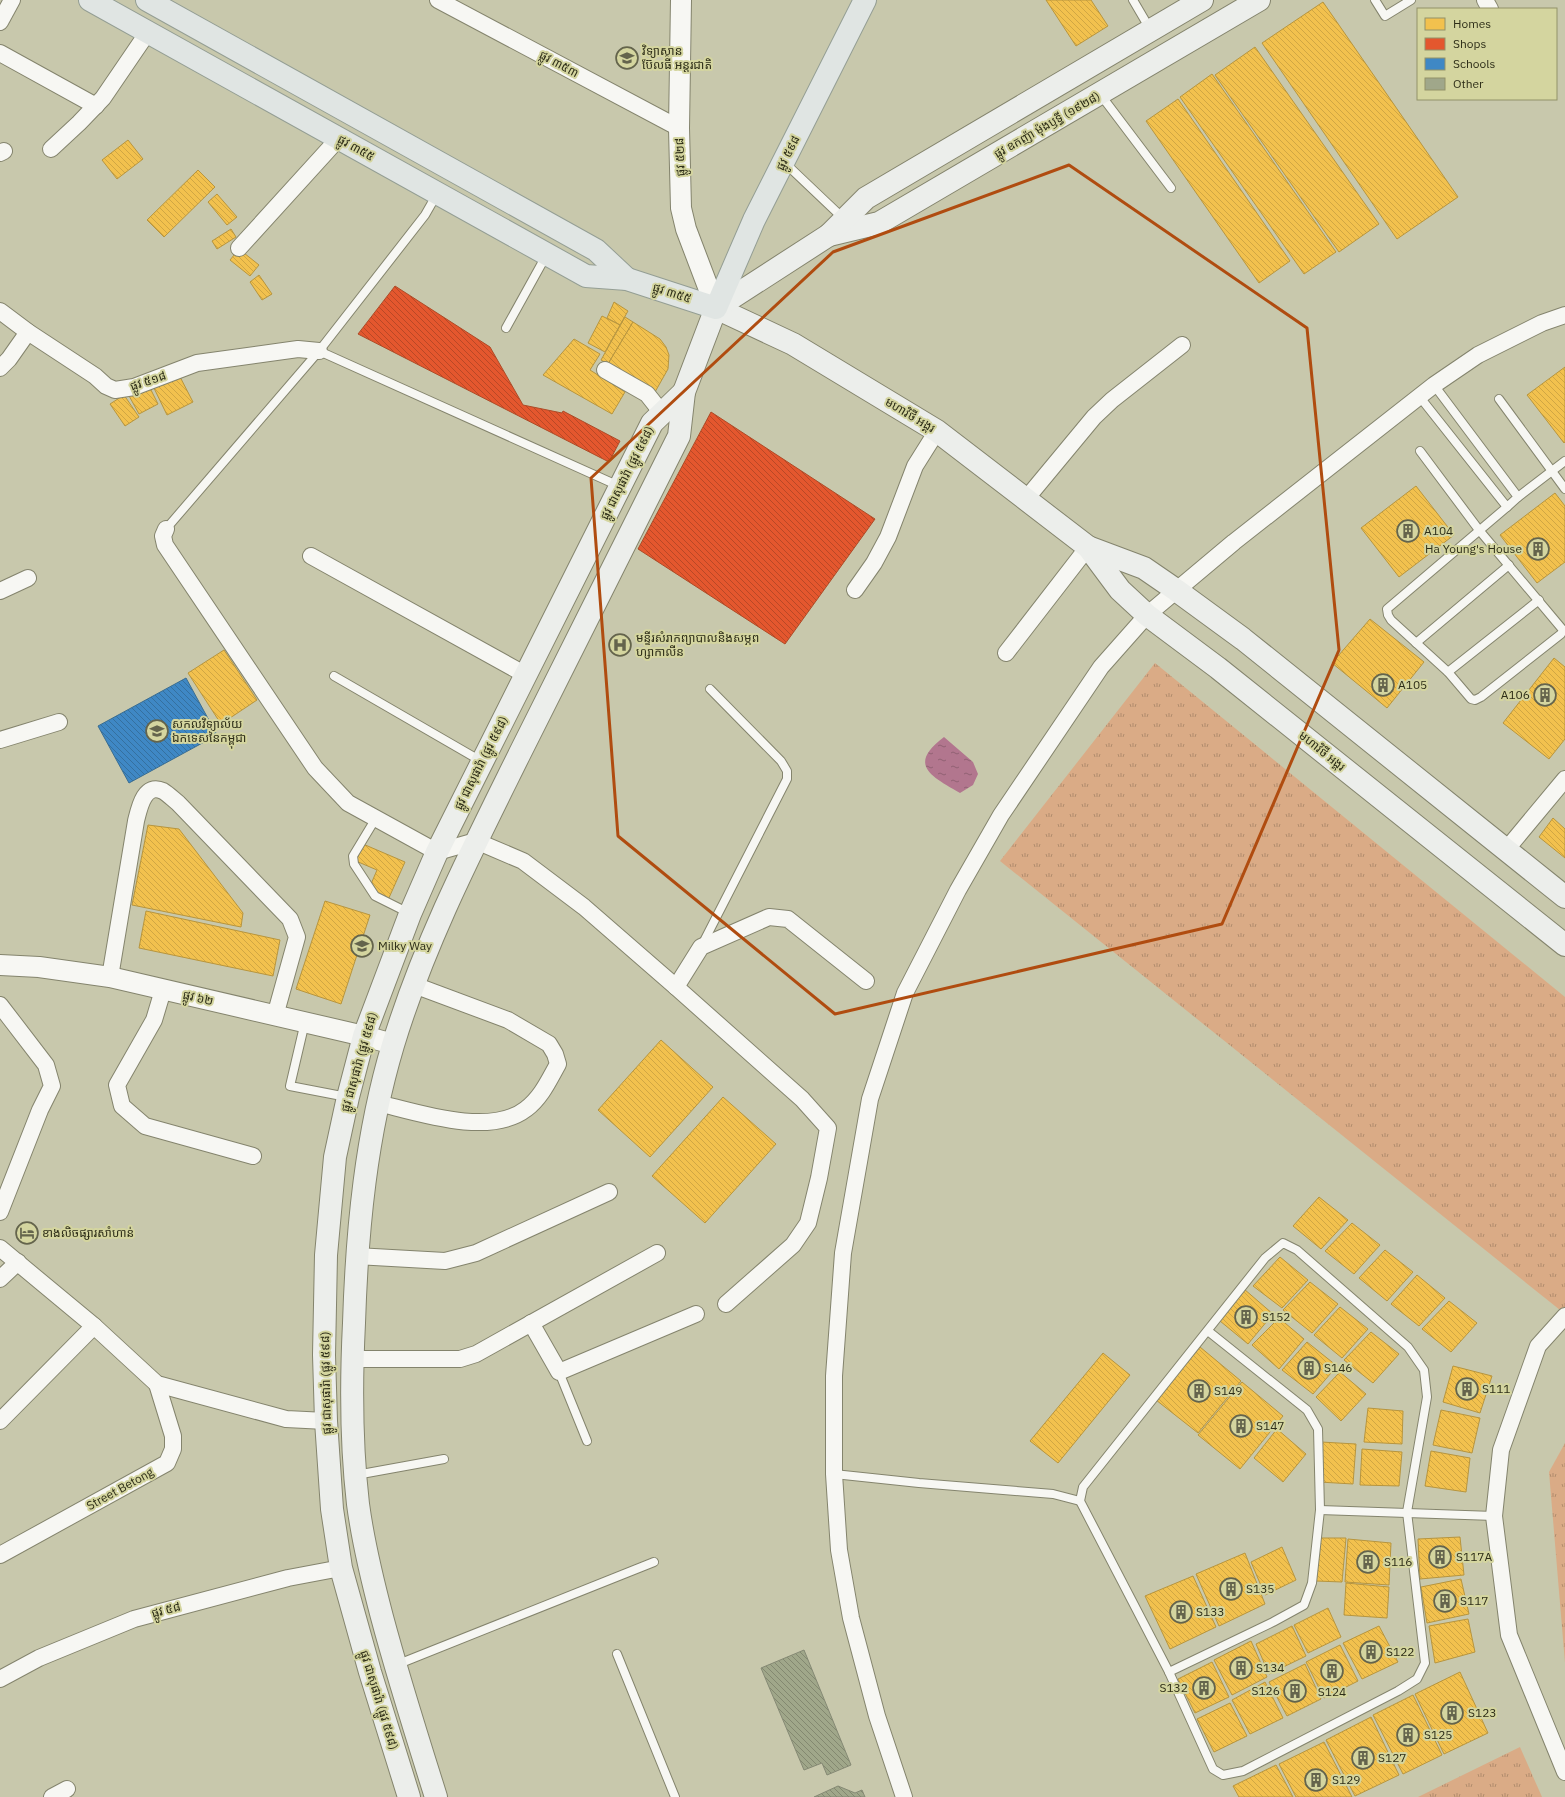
<svg xmlns="http://www.w3.org/2000/svg" width="1565" height="1797" font-family="'IBM Plex Sans','Noto Sans Khmer',sans-serif">
	<style>
		.grass { fill: url(#grass-tufts) }
		.water { fill: url(#water-ripples) }
		.homes { fill: url(#homes-back-hatch); stroke: #b7953e }
		.shops { fill: url(#shops-back-hatch); stroke: #ad4b27 }
		.schools { fill: url(#schools-back-hatch); stroke: #3a6d91 }
		.building { fill: url(#building-back-hatch); stroke: #858974 }
		.lines { fill: none; stroke-linecap: round; stroke-linejoin: round }
		.service-casing { stroke: #84846d; stroke-width: 10 }
		.minor-casing { stroke: #84846d; stroke-width: 18 }
		.tertiary-casing { stroke: #84846d; stroke-width: 22 }
		.secondary-casing { stroke: #84846d; stroke-width: 24 }
		.primary-casing { stroke: #949e94; stroke-width: 24 }
		.service { stroke: #f7f7f3; stroke-width: 8 }
		.minor { stroke: #f7f7f3; stroke-width: 16 }
		.tertiary { stroke: #f7f7f3; stroke-width: 20 }
		.secondary { stroke: #eceeeb; stroke-width: 22 }
		.primary { stroke: #e0e5e3; stroke-width: 22 }
		.marked { fill: none; stroke: #b04c10; stroke-width: 3; stroke-linejoin: round }
		.labels { text-anchor: middle; stroke-width: 4; stroke-linejoin: round; paint-order: stroke }
		.poi-label { font-size: 12px; fill: #2e2e18; stroke: #d4d59f; text-anchor: start }
		.street-label { font-size: 12px; fill: #2e2e18; stroke: #d4d59f }
	</style>
	<defs>
		<pattern id="grass-tufts" width="24" height="20" patternUnits="userSpaceOnUse"><rect width="24" height="20" fill="#daab86"/><path d="M3 7l-1-3M5 7V3M7 7l1-3M15 17l-1-3M17 17v-4M19 17l1-3" fill="none" stroke="#b18c6d"/></pattern>
		<pattern id="water-ripples" width="26" height="14" patternUnits="userSpaceOnUse"><rect width="26" height="14" fill="#b2768e"/><path d="M2 4q2-2 4 0t4 0M15 11q2-2 4 0t4 0" fill="none" stroke="#916173"/></pattern>
		<pattern id="homes-back-hatch" width="6" height="6" patternUnits="userSpaceOnUse"><rect width="6" height="6" fill="#f2c14e"/><path d="M-1 5l2 2M0 0l6 6M5-1l2 2" fill="none" stroke="#d0a643"/></pattern>
		<pattern id="shops-back-hatch" width="6" height="6" patternUnits="userSpaceOnUse"><rect width="6" height="6" fill="#e4572e"/><path d="M-1 5l2 2M0 0l6 6M5-1l2 2" fill="none" stroke="#b94826"/></pattern>
		<pattern id="schools-back-hatch" width="6" height="6" patternUnits="userSpaceOnUse"><rect width="6" height="6" fill="#3f88c5"/><path d="M-1 5l2 2M0 0l6 6M5-1l2 2" fill="none" stroke="#35709f"/></pattern>
		<pattern id="building-back-hatch" width="6" height="6" patternUnits="userSpaceOnUse"><rect width="6" height="6" fill="#a0a78a"/><path d="M-1 5l2 2M0 0l6 6M5-1l2 2" fill="none" stroke="#838870"/></pattern>
	</defs>
	<rect width="100%" height="100%" fill="#c8c8ac"/>
	<g class="grass">
		<polygon points="1155,663 1565,997 1565,1314 1000,861"/>
		<polygon points="1565,1443 1565,1663 1549,1472"/>
		<polygon points="1520,1747 1542,1797 1418,1797"/>
	</g>
	<path class="water" d="M944 737 973 762 978 774 973 785 960 793C931 776 907 765 944 737Z"/>
	<g class="homes">
		<polygon points="1046,0 1091,0 1108,26 1076,46"/>
		<polygon points="1323,2 1458,197 1397,239 1262,43"/>
		<polygon points="1255,47 1379,224 1339,252 1215,75"/>
		<polygon points="1212,74 1336,252 1304,274 1180,97"/>
		<polygon points="1178,99 1290,261 1259,283 1146,121"/>
		<polygon points="128,140 143,159 117,179 102,160"/>
		<polygon points="198,170 215,187 164,237 147,220"/>
		<polygon points="217,194 237,217 227,225 208,202"/>
		<polygon points="231,229 236,237 217,249 212,241"/>
		<polygon points="239,249 259,265 250,276 230,260"/>
		<polygon points="259,275 272,294 262,300 250,282"/>
		<polygon points="614,302 628,311 620,325 607,318"/>
		<polygon points="602,316 620,325 605,352 588,343"/>
		<polygon points="625,317 633,322 608,364 601,360"/>
		<polygon points="633,322 660,339 666,347 669,355 668,369 655,392 608,364"/>
		<polygon points="574,339 600,354 590,370 625,392 612,414 543,375"/>
		<polygon points="1565,367 1565,442 1564,443 1527,395"/>
		<polygon points="177,371 193,402 167,415 152,384"/>
		<polygon points="148,384 158,404 139,414 128,394"/>
		<polygon points="124,395 139,417 125,426 110,404"/>
		<polygon points="1416,486 1454,535 1399,577 1361,528"/>
		<polygon points="1555,493 1565,506 1565,562 1537,583 1500,535"/>
		<polygon points="1370,619 1424,662 1387,708 1332,663"/>
		<polygon points="224,650 257,700 221,724 188,673"/>
		<polygon points="1554,658 1565,667 1565,739 1549,759 1503,723"/>
		<polygon points="1553,818 1565,829 1565,858 1539,837"/>
		<polygon points="148,825 179,829 243,913 241,927 132,905"/>
		<polygon points="363,844 405,862 388,900 368,891 377,870 356,861"/>
		<polygon points="325,901 370,915 341,1004 296,989"/>
		<polygon points="146,911 280,940 273,976 139,948"/>
		<polygon points="661,1040 713,1087 650,1157 598,1110"/>
		<polygon points="723,1097 776,1144 705,1223 652,1176"/>
		<polygon points="1319,1197 1348,1220 1321,1249 1293,1226"/>
		<polygon points="1352,1223 1380,1245 1354,1274 1325,1251"/>
		<polygon points="1385,1250 1413,1272 1387,1301 1359,1278"/>
		<polygon points="1280,1257 1308,1280 1282,1308 1253,1286"/>
		<polygon points="1417,1275 1445,1298 1419,1326 1391,1304"/>
		<polygon points="1310,1282 1338,1304 1312,1333 1283,1310"/>
		<polygon points="1244,1289 1273,1314 1248,1344 1220,1321"/>
		<polygon points="1449,1301 1477,1323 1451,1352 1422,1329"/>
		<polygon points="1340,1307 1368,1329 1342,1358 1314,1335"/>
		<polygon points="1279,1318 1304,1339 1279,1369 1252,1345"/>
		<polygon points="1371,1332 1399,1354 1373,1383 1344,1360"/>
		<polygon points="1307,1342 1337,1366 1313,1394 1282,1370"/>
		<polygon points="1200,1347 1241,1381 1198,1433 1156,1400"/>
		<polygon points="1103,1353 1130,1375 1058,1463 1030,1441"/>
		<polygon points="1453,1366 1492,1376 1480,1413 1443,1402"/>
		<polygon points="1340,1372 1366,1394 1341,1421 1316,1397"/>
		<polygon points="1242,1382 1283,1416 1240,1469 1198,1435"/>
		<polygon points="1368,1408 1403,1411 1402,1444 1364,1442"/>
		<polygon points="1441,1410 1480,1418 1472,1453 1433,1445"/>
		<polygon points="1277,1429 1306,1454 1283,1482 1254,1458"/>
		<polygon points="1321,1442 1356,1444 1353,1484 1319,1482"/>
		<polygon points="1362,1449 1402,1452 1399,1486 1360,1485"/>
		<polygon points="1431,1451 1470,1458 1466,1492 1425,1486"/>
		<polygon points="1460,1537 1464,1575 1420,1579 1418,1539"/>
		<polygon points="1320,1538 1346,1538 1342,1582 1316,1581"/>
		<polygon points="1348,1539 1391,1543 1389,1585 1345,1582"/>
		<polygon points="1282,1547 1296,1580 1265,1595 1251,1562"/>
		<polygon points="1245,1553 1265,1604 1219,1626 1196,1574"/>
		<polygon points="1193,1576 1216,1627 1170,1649 1145,1596"/>
		<polygon points="1461,1579 1469,1614 1427,1623 1421,1587"/>
		<polygon points="1346,1583 1389,1587 1387,1618 1344,1615"/>
		<polygon points="1328,1608 1341,1637 1308,1653 1294,1625"/>
		<polygon points="1468,1619 1475,1652 1435,1663 1429,1626"/>
		<polygon points="1292,1626 1306,1656 1269,1674 1256,1644"/>
		<polygon points="1379,1626 1398,1662 1362,1679 1343,1643"/>
		<polygon points="1251,1641 1267,1677 1232,1695 1214,1660"/>
		<polygon points="1340,1645 1358,1681 1324,1698 1306,1662"/>
		<polygon points="1212,1662 1229,1697 1195,1713 1178,1679"/>
		<polygon points="1305,1664 1321,1699 1287,1716 1269,1682"/>
		<polygon points="1460,1672 1488,1733 1444,1754 1415,1694"/>
		<polygon points="1265,1682 1283,1718 1250,1734 1232,1700"/>
		<polygon points="1413,1695 1442,1755 1403,1774 1373,1715"/>
		<polygon points="1230,1703 1247,1736 1214,1752 1197,1719"/>
		<polygon points="1371,1717 1399,1775 1355,1796 1326,1740"/>
		<polygon points="1324,1742 1352,1797 1296,1797 1279,1764"/>
		<polygon points="1276,1765 1293,1797 1239,1797 1233,1786"/>
	</g>
	<g class="shops">
		<polygon points="395,286 490,347 523,405 562,413 563,411 620,441 609,462 358,334"/>
		<polygon points="711,412 875,519 785,644 638,549"/>
	</g>
	<polygon class="schools" points="186,678 217,735 129,783 98,726"/>
	<g class="building">
		<polygon points="804,1650 851,1765 827,1775 822,1763 804,1770 761,1668"/>
		<polygon points="838,1786 855,1793 862,1790 865,1797 814,1797"/>
	</g>
	<g class="lines">
		<g class="service-casing">
			<g id="service">
				<polyline points="1133,0 1150,29"/>
				<polyline points="1375,0 1385,16 1411,0"/>
				<polyline points="1100,94 1171,188"/>
				<polyline points="784,162 844,219"/>
				<polyline points="506,328 547,254"/>
				<polyline points="319,351 619,486"/>
				<polyline points="1419,396 1507,507 1518,497 1434,385"/>
				<polyline points="1499,399 1565,489"/>
				<polyline points="1420,451 1479,530 1563,630 1561,634 1481,697 1475,700 1471,699 1448,672 1391,620 1388,615 1387,609 1507,507"/>
				<polyline points="1518,497 1565,461"/>
				<polyline points="166,529 319,351 425,215 437,194"/>
				<polyline points="1416,643 1509,565"/>
				<polyline points="1448,672 1539,600"/>
				<polyline points="334,676 481,761"/>
				<polyline points="376,818 353,856 354,864 375,896 409,913"/>
				<polyline points="702,945 787,779 787,771 781,761 710,689"/>
				<polyline points="305,1022 290,1086 347,1097"/>
				<polygon points="1283,1243 1297,1250 1408,1347 1424,1370 1427,1397 1407,1512 1425,1663 1417,1679 1398,1691 1243,1771 1223,1775 1213,1769 1169,1672 1080,1501 1083,1487 1265,1258"/>
				<polyline points="559,1372 587,1441"/>
				<polyline points="834,1474 919,1483 1053,1494 1080,1501"/>
				<polyline points="356,1475 444,1459"/>
				<polyline points="1320,1510 1494,1516"/>
				<polyline points="617,1654 675,1797"/>
				<polyline points="396,1665 654,1562"/>
				<polyline points="1169,1672 1273,1622 1304,1605 1312,1583 1320,1510 1318,1429 1307,1410 1208,1331"/>
			</g>
		</g>
		<g class="minor-casing">
			<g id="minor">
				<polyline points="438,0 679,128"/>
				<polyline points="1485,0 1490,9"/>
				<polyline points="0,22 12,0"/>
				<polyline points="0,53 96,106"/>
				<polyline points="51,149 79,123 103,98 148,32"/>
				<polyline points="0,153 4,151"/>
				<polyline points="239,248 339,138"/>
				<polyline points="0,311 28,332 95,376 106,386 115,390 134,387 197,363 298,349 319,351"/>
				<polyline points="0,368 9,359 28,332"/>
				<polyline points="605,370 647,394 662,413"/>
				<polyline points="1026,499 1094,417 1112,400 1182,345"/>
				<polyline points="166,529 163,536 165,545 315,768 348,803 437,852 476,841 523,861 584,907 676,987 802,1099 828,1128 819,1178 808,1223 793,1245 726,1304"/>
				<polyline points="311,556 526,675"/>
				<polyline points="855,590 874,563 888,537 915,466 937,431"/>
				<polyline points="0,591 28,578"/>
				<polyline points="1006,653 1088,547"/>
				<polyline points="0,740 59,722"/>
				<polyline points="1506,850 1565,779"/>
				<path d="M110 977 136 821C139 809 144 782 163 791 168 794 173 799 178 803L290 919 297 937 275 1016"/>
				<polyline points="676,987 701,947 769,917 788,919 866,981"/>
				<polyline points="163,990 154,1020 117,1085 122,1106 145,1126 253,1156"/>
				<polyline points="0,1005 46,1065 52,1086 40,1110 0,1212"/>
				<path d="M378 1103C419 1113 490 1137 526 1109 541 1098 549 1080 558 1064L555 1054 549 1044 508 1020 414 985"/>
				<polyline points="0,1248 94,1326 157,1384 286,1419 326,1421"/>
				<polyline points="356,1256 445,1261 476,1253 609,1192"/>
				<polyline points="0,1279 18,1262"/>
				<polyline points="1565,1316 1538,1346 1501,1450 1494,1516 1509,1635 1565,1772"/>
				<polyline points="531,1323 559,1372 696,1314"/>
				<polyline points="352,1359 460,1359 476,1354 657,1253"/>
				<polyline points="0,1421 94,1326"/>
				<polyline points="0,1555 167,1463 173,1449 173,1436 157,1384"/>
				<polyline points="0,1679 39,1658 134,1619 288,1578 341,1568"/>
				<polyline points="52,1797 67,1789"/>
				<polyline points="904,1797 877,1716 851,1618 839,1550 834,1474 834,1376 843,1253 870,1099 905,993 958,890 1001,815 1101,667 1147,615 1234,542 1434,385 1478,355 1542,323 1565,315"/>
			</g>
		</g>
		<g class="tertiary-casing">
			<g id="tertiary">
				<polyline points="681,0 679,128 681,208 686,229 716,308"/>
				<polyline points="0,965 39,967 110,977 364,1036 393,1044"/>
			</g>
		</g>
		<g class="secondary-casing">
			<g id="secondary">
				<polyline points="829,235 879,223 1259,0"/>
				<polyline points="716,308 793,344 937,431 1088,547 1120,590 1147,615 1218,668 1565,945"/>
				<polyline points="716,308 829,235 866,198 1202,0"/>
				<polyline points="1088,547 1144,568 1176,590 1243,639 1565,897"/>
				<polyline points="409,1797 370,1672 341,1568 332,1509 326,1421 324,1355 326,1255 335,1157 348,1097 364,1036 410,914 437,852 652,423 684,392"/>
				<path d="M436 1797C417 1737 398 1677 382 1617 372 1579 363 1542 358 1504 351 1444 351 1383 354 1323 357 1229 366 1135 393 1045 424 943 473 848 520 753 573 647 626 542 679 436L684 392 716 308"/>
			</g>
		</g>
		<g class="primary-casing">
			<g id="primary">
				<polyline points="90,0 586,276 627,279 716,308 754,220 865,0"/>
				<polyline points="147,0 596,250 627,279"/>
			</g>
		</g>
		<use href="#service" class="service"/>
		<use href="#minor" class="minor"/>
		<use href="#tertiary" class="tertiary"/>
		<use href="#secondary" class="secondary"/>
		<use href="#primary" class="primary"/>
	</g>
	<path class="marked" d="M1069 165 1307 328 1339 650 1222 924 835 1014 618 836 591 478 833 252Z"/>
	<defs>
		<g id="school-ring" transform="scale(1.15)"><circle r="9.5" fill="#d4d59f" stroke="#64644c" stroke-width="1.5"/><path d="M0-5L7-2L0 1L-7-2ZM-4 1L0 2.5L4 1V4Q0 6-4 4Z" fill="#64644c"/></g>
		<g id="building-ring" transform="scale(1.15)"><circle r="9.5" fill="#d4d59f" stroke="#64644c" stroke-width="1.5"/><path d="M-4-6H4V6H1V3H-1V6H-4ZM-2.5-4.3h1.7v1.8h-1.7ZM.8-4.3h1.7v1.8H.8ZM-2.5-1h1.7V.8h-1.7ZM.8-1h1.7V.8H.8Z" fill="#64644c"/></g>
		<g id="hospital-ring" transform="scale(1.15)"><circle r="9.5" fill="#d4d59f" stroke="#64644c" stroke-width="1.5"/><path d="M-5-5h3v3.5h4V-5h3V5h-3V1.5h-4V5h-3Z" fill="#64644c"/></g>
		<g id="university-ring" transform="scale(1.15)"><circle r="9.5" fill="#d4d59f" stroke="#64644c" stroke-width="1.5"/><path d="M0-5L7-2L0 1L-7-2ZM-4 1L0 2.5L4 1V4Q0 6-4 4Z" fill="#64644c"/></g>
		<g id="hotel-ring" transform="scale(1.15)"><circle r="9.5" fill="#d4d59f" stroke="#64644c" stroke-width="1.5"/><path d="M-6-4.5h1.5V1H6V5H4.5V3h-9V5H-6ZM-4 0a1.8 1.8 0 1 1 3.6 0ZM.5 0V-2.5h3Q6-2.5 6 0Z" fill="#64644c"/></g>
	</defs>
	<g fill-rule="evenodd">
		<use href="#school-ring" x="627" y="58"/>
		<use href="#building-ring" x="1408" y="531"/>
		<use href="#building-ring" x="1538" y="549"/>
		<use href="#hospital-ring" x="620" y="645"/>
		<use href="#building-ring" x="1383" y="685"/>
		<use href="#building-ring" x="1545" y="695"/>
		<use href="#university-ring" x="157" y="731"/>
		<use href="#school-ring" x="362" y="946"/>
		<use href="#hotel-ring" x="27" y="1233"/>
		<use href="#building-ring" x="1246" y="1317"/>
		<use href="#building-ring" x="1309" y="1368"/>
		<use href="#building-ring" x="1467" y="1389"/>
		<use href="#building-ring" x="1199" y="1391"/>
		<use href="#building-ring" x="1241" y="1426"/>
		<use href="#building-ring" x="1440" y="1557"/>
		<use href="#building-ring" x="1368" y="1562"/>
		<use href="#building-ring" x="1231" y="1589"/>
		<use href="#building-ring" x="1445" y="1601"/>
		<use href="#building-ring" x="1181" y="1612"/>
		<use href="#building-ring" x="1371" y="1652"/>
		<use href="#building-ring" x="1241" y="1668"/>
		<use href="#building-ring" x="1332" y="1671"/>
		<use href="#building-ring" x="1204" y="1688"/>
		<use href="#building-ring" x="1295" y="1691"/>
		<use href="#building-ring" x="1452" y="1713"/>
		<use href="#building-ring" x="1408" y="1735"/>
		<use href="#building-ring" x="1363" y="1758"/>
		<use href="#building-ring" x="1316" y="1780"/>
	</g>
	<g class="labels">
		<g class="poi-label">
			<text x="642" y="55">វិទ្យាស្ថាន<tspan x="642" dy="14">ប៊ែលធី អន្ដរជាតិ</tspan></text>
			<text x="1424" y="535">A104</text>
			<text x="1522" y="553" text-anchor="end">Ha Young's House</text>
			<text x="636" y="642">មន្ទីរសំរាកព្យាបាលនិងសម្ភព<tspan x="636" dy="14">ហ្សាកាលីន</tspan></text>
			<text x="1398" y="689">A105</text>
			<text x="1530" y="699" text-anchor="end">A106</text>
			<text x="172" y="728">សកលវិទ្យាល័យ<tspan x="172" dy="14">ឯកទេសនៃកម្ពុជា</tspan></text>
			<text x="378" y="950">Milky Way</text>
			<text x="42" y="1237">ខាងលិចផ្សារសាំហាន់</text>
			<text x="1262" y="1321">S152</text>
			<text x="1324" y="1372">S146</text>
			<text x="1482" y="1393">S111</text>
			<text x="1214" y="1395">S149</text>
			<text x="1256" y="1430">S147</text>
			<text x="1456" y="1561">S117A</text>
			<text x="1384" y="1566">S116</text>
			<text x="1246" y="1593">S135</text>
			<text x="1460" y="1605">S117</text>
			<text x="1196" y="1616">S133</text>
			<text x="1386" y="1656">S122</text>
			<text x="1256" y="1672">S134</text>
			<text x="1188" y="1692" text-anchor="end">S132</text>
			<text x="1280" y="1695" text-anchor="end">S126</text>
			<text x="1332" y="1696" text-anchor="middle">S124</text>
			<text x="1468" y="1717">S123</text>
			<text x="1424" y="1739">S125</text>
			<text x="1378" y="1762">S127</text>
			<text x="1332" y="1784">S129</text>
		</g>
		<g class="street-label">
			<text transform="translate(559 64) rotate(28)" y="4">ផ្លូវ ៣៥៣</text>
			<text transform="translate(1047 125) rotate(-30)" y="4">ផ្លូវ ឧកញ៉ា ម៉ុងឫទ្ធី (១៩២៨)</text>
			<text transform="translate(356 148) rotate(29)" y="4">ផ្លូវ ៣៥៥</text>
			<text transform="translate(788 153) rotate(-63)" y="4">ផ្លូវ ៥៩៨</text>
			<text transform="translate(680 157) rotate(-92)" y="4">ផ្លូវ ៥២៨</text>
			<text transform="translate(672 293) rotate(18)" y="4">ផ្លូវ ៣៥៥</text>
			<text transform="translate(148 381) rotate(-19)" y="4">ផ្លូវ ៥១៨</text>
			<text transform="translate(910 415) rotate(31)" y="4">មហាវិថី អង្គរ</text>
			<text transform="translate(627 473) rotate(-63)" y="4">ផ្លូវ ជាសុផារ៉ា (ផ្លូវ ៥៩៨)</text>
			<text transform="translate(1322 751) rotate(39)" y="4">មហាវិថី អង្គរ</text>
			<text transform="translate(481 763) rotate(-63)" y="4">ផ្លូវ ជាសុផារ៉ា (ផ្លូវ ៥៩៨)</text>
			<text transform="translate(198 998) rotate(13)" y="4">ផ្លូវ ៦២</text>
			<text transform="translate(359 1062) rotate(-74)" y="4">ផ្លូវ ជាសុផារ៉ា (ផ្លូវ ៥៩៨)</text>
			<text transform="translate(326 1383) rotate(-91)" y="4">ផ្លូវ ជាសុផារ៉ា (ផ្លូវ ៥៩៨)</text>
			<text transform="translate(120 1489) rotate(-29)" y="4">Street Betong</text>
			<text transform="translate(166 1610) rotate(-15)" y="4">ផ្លូវ ៥៨</text>
			<text transform="translate(379 1700) rotate(73)" y="4">ផ្លូវ ជាសុផារ៉ា (ផ្លូវ ៥៩៨)</text>
		</g>
	</g>
	<rect x="1417" y="8" width="140" height="92" fill="#d4d59f" stroke="#929269"/>
	<rect x="1425" y="18" width="20" height="12" fill="#f2c14e" stroke="#929269"/>
	<text x="1453" y="28" font-size="12" fill="#2e2e18">Homes</text>
	<rect x="1425" y="38" width="20" height="12" fill="#e4572e" stroke="#929269"/>
	<text x="1453" y="48" font-size="12" fill="#2e2e18">Shops</text>
	<rect x="1425" y="58" width="20" height="12" fill="#3f88c5" stroke="#929269"/>
	<text x="1453" y="68" font-size="12" fill="#2e2e18">Schools</text>
	<rect x="1425" y="78" width="20" height="12" fill="#a0a78a" stroke="#929269"/>
	<text x="1453" y="88" font-size="12" fill="#2e2e18">Other</text>
</svg>
